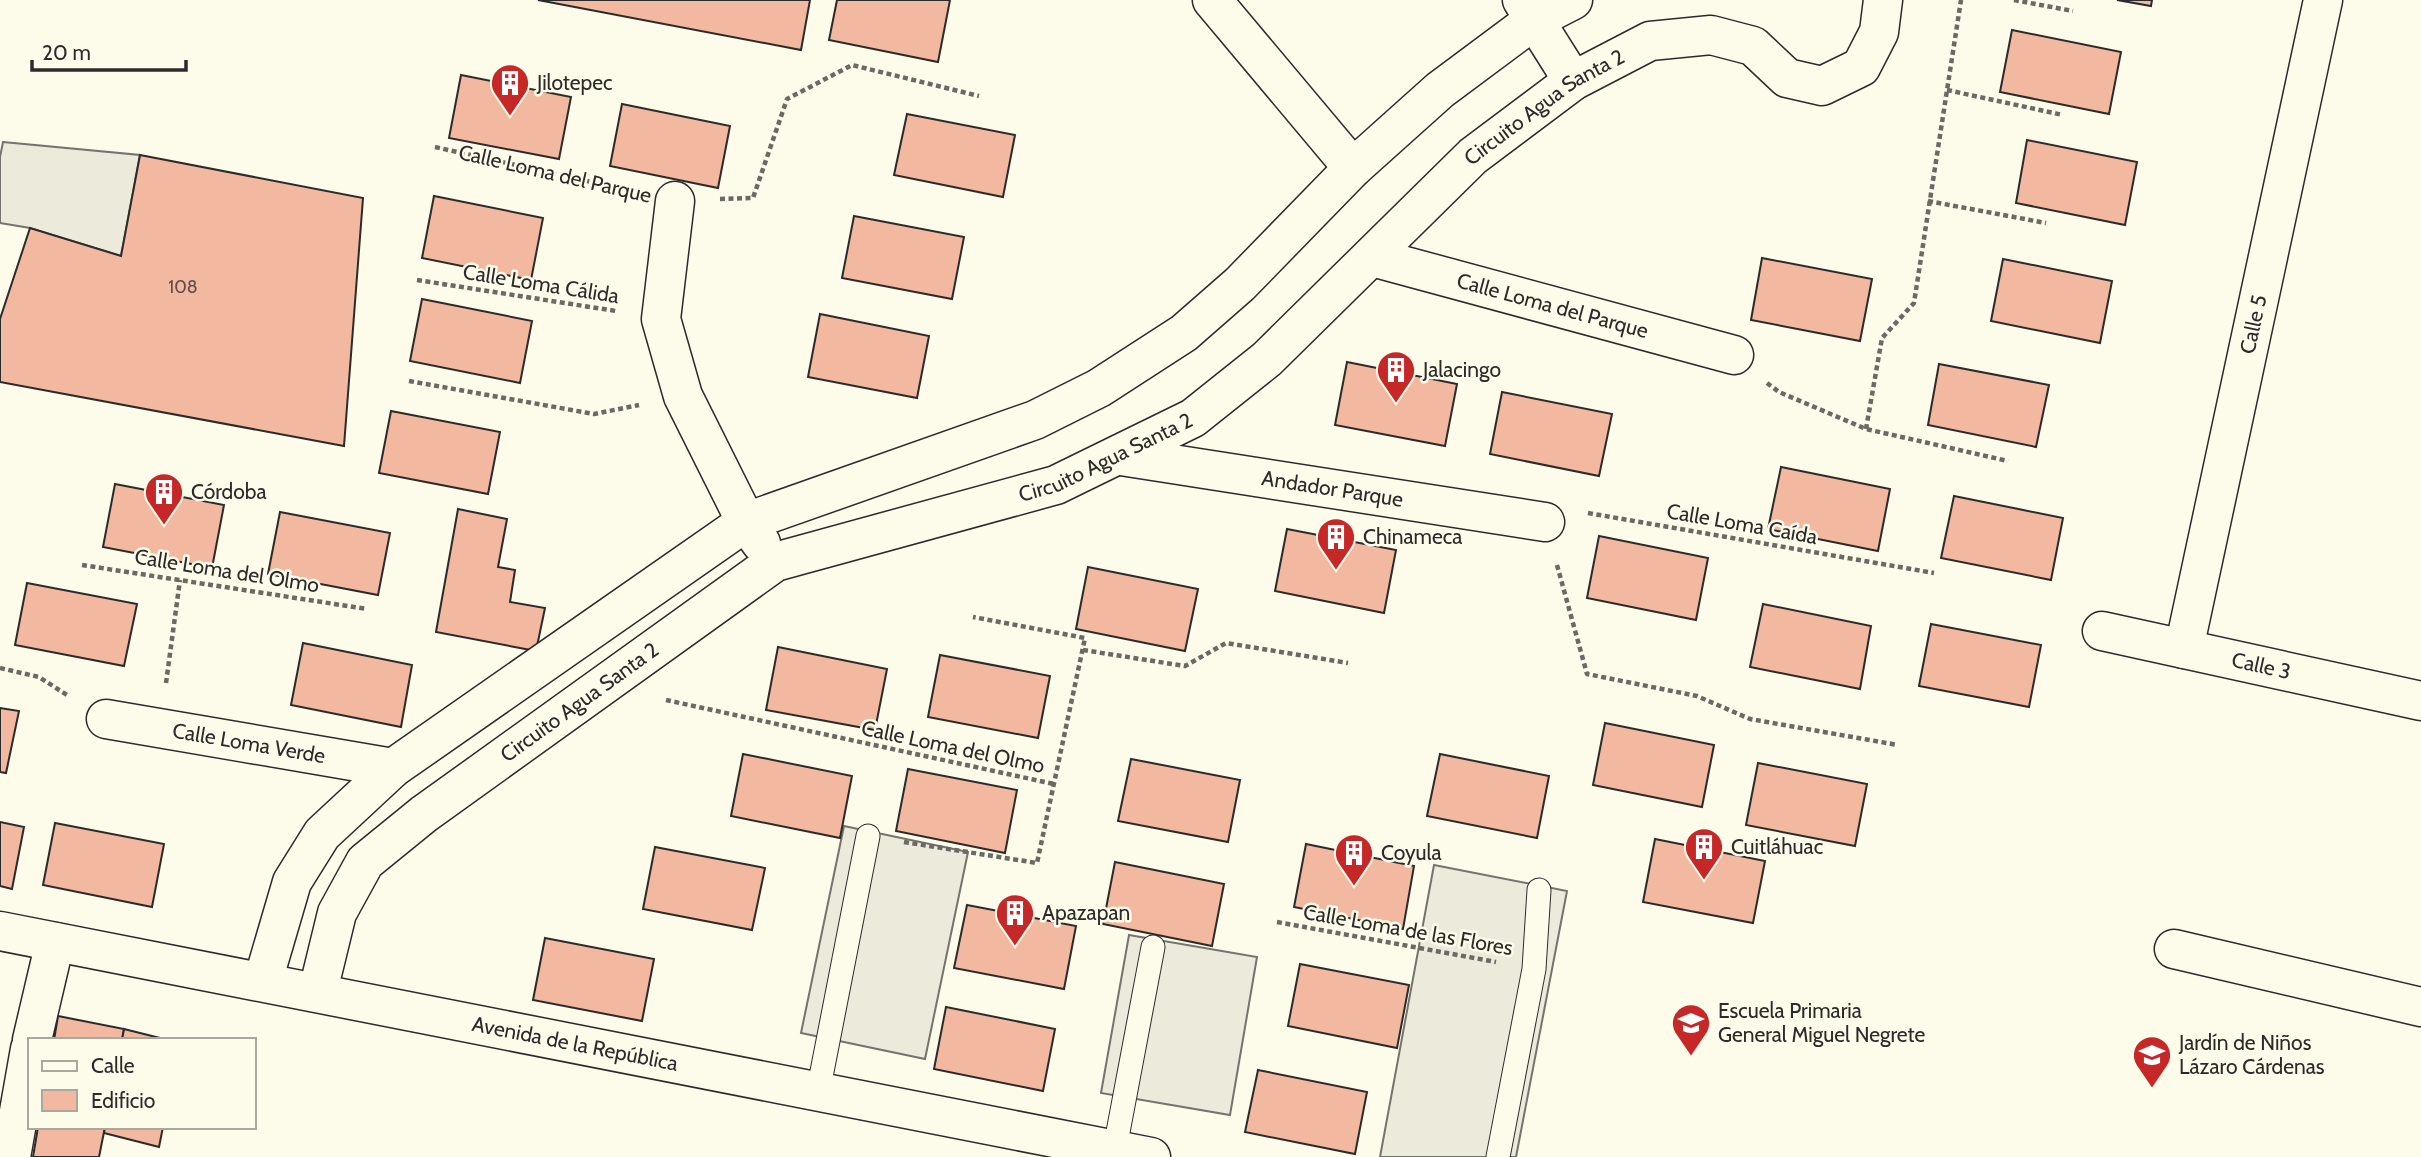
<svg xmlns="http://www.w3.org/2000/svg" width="2421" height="1157" font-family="Cabin,sans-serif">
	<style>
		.parking { fill: #eceadb; stroke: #74746e; stroke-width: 2 }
		.building { fill: #f2b8a0; stroke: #2b2b2b; stroke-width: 2 }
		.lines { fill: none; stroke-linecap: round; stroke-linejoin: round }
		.lane-casing { stroke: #2b2b2b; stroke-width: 25 }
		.street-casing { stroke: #2b2b2b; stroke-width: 41 }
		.secondary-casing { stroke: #2b2b2b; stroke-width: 41 }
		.path { stroke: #6a6964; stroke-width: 4.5; stroke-dasharray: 5 3.5; stroke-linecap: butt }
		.lane { stroke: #fdfbea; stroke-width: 23 }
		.street { stroke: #fdfbea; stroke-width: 38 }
		.secondary { stroke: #fdfbea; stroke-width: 38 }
		.labels { text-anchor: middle; stroke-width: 5; stroke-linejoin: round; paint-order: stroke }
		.number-label { font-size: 18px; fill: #5d4e48 }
		.poi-label { font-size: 21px; fill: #2b2b2b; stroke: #fdfbea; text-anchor: start }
		.street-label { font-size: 21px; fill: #2b2b2b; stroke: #fdfbea }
	</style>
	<rect width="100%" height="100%" fill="#fdfbea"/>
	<g class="parking">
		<polygon points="3,142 140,155 121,256 30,228 0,223 0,157"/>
		<polygon points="844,826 968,852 925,1059 801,1033"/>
		<polygon points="1434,865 1567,891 1516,1157 1380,1157"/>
		<polygon points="1129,935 1257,957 1230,1115 1101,1093"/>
	</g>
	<g class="building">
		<polygon points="538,0 810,0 801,50"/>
		<polygon points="837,0 950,0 938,62 829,40"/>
		<polygon points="2117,0 2152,0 2151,6"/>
		<polygon points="2012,30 2121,52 2109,114 2000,92"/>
		<polygon points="461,75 571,97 559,159 449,138"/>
		<polygon points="622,104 730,126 718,188 610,166"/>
		<polygon points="907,114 1015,135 1003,197 894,175"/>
		<polygon points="2027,140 2137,162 2125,225 2016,203"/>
		<polygon points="140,155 363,198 344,446 0,382 0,319 30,228 121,256"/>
		<polygon points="434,196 543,218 531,280 422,258"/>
		<polygon points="854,216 964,237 952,299 842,278"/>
		<polygon points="1762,258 1872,279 1860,341 1751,320"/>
		<polygon points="2003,259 2112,281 2100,343 1991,321"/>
		<polygon points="422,299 532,321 520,383 410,361"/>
		<polygon points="820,314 929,336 917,398 808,377"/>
		<polygon points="1347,362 1457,384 1445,446 1335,425"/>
		<polygon points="1939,364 2049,385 2036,447 1928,425"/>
		<polygon points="1502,392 1612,414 1599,476 1490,454"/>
		<polygon points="391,411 500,432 488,494 379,473"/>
		<polygon points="1781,467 1890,489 1878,551 1768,529"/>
		<polygon points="115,484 224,505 212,568 103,547"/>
		<polygon points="1954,496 2063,518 2051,580 1941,558"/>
		<polygon points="458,509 507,519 498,567 515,570 510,602 545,608 536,651 436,632"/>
		<polygon points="280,512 390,533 378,595 268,574"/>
		<polygon points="1287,529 1396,550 1384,613 1275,591"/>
		<polygon points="1599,536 1708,558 1696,620 1587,598"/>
		<polygon points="1088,567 1198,589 1185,651 1076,629"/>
		<polygon points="27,583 137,604 124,666 15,645"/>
		<polygon points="1763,604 1871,626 1860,689 1750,667"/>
		<polygon points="1931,624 2041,645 2029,707 1919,686"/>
		<polygon points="303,643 412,665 401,727 291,705"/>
		<polygon points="778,647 887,669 875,730 766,710"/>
		<polygon points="940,655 1050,676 1038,738 928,717"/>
		<polygon points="0,708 19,711 6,773 0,772"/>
		<polygon points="1605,723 1714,745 1702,807 1593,785"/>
		<polygon points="743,754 852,776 840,838 731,816"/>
		<polygon points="1440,754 1549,776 1537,838 1427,816"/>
		<polygon points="1131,759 1240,780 1228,842 1118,821"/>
		<polygon points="1758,763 1867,784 1855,846 1746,825"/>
		<polygon points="908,769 1017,790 1005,853 896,831"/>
		<polygon points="0,822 24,827 12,889 0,886"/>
		<polygon points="55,823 164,844 152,907 43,885"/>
		<polygon points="1655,839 1765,861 1753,923 1643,902"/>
		<polygon points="1306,844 1414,866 1403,929 1294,907"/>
		<polygon points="655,847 765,868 752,930 643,909"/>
		<polygon points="1115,862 1224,884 1212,946 1103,924"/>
		<polygon points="967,905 1076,926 1064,989 954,968"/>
		<polygon points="545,938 654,959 642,1021 533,1000"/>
		<polygon points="1300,964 1409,985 1397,1048 1288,1026"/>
		<polygon points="946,1007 1055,1029 1043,1091 934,1069"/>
		<polygon points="58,1016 124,1029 122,1040 54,1040"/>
		<polygon points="124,1029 168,1040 122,1040"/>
		<polygon points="1258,1070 1367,1092 1355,1154 1245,1132"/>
		<polygon points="38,1127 105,1127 99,1157 33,1157"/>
		<polygon points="105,1127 163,1127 159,1147 104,1133"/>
	</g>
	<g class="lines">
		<g class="lane-casing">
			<g id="lane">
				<polyline points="818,1092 868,836"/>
				<polyline points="1115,1148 1153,947"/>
				<polyline points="1498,1157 1534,969 1539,890"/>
			</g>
		</g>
		<g class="street-casing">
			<g id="street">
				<polyline points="1212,0 1353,168"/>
				<polyline points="1522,0 1573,81"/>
				<polyline points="675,201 661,319 683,396 746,522 761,543"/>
				<path id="s1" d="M1372 257 1734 355"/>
				<path id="s2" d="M1121 456 1545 522"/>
				<path id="s3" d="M2102 631 2421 701"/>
				<path id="s4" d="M2184 649 2323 0"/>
				<path id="s5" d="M106 719 393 768"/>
				<polyline points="2174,949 2421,1007"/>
				<polyline points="263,981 292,882 322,834 393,768 746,522 1035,420 1099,388 1184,333 1240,284 1353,168 1440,90 1534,20 1573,0"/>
				<path id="s6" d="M318 991 337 913 365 862 424 814 775 562 1056 485 1193 418 1267 359 1473 156 1573 81 1650 41 1711 35 1753 46 1787 78 1822 86 1861 67 1879 32 1883 0"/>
				<polyline points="32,1040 55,942"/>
				<polyline points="11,1157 30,1049"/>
			</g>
		</g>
		<g class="secondary-casing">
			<g id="secondary">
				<path id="s7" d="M0 931 1151 1157"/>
			</g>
		</g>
		<g class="path">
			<polyline points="2014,0 2073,11"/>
			<polyline points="1947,90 2063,115"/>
			<polyline points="435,147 632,191"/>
			<polyline points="720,199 753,198 787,99 852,65 979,96"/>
			<polyline points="1928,201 2046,223"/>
			<polyline points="417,280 616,311"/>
			<polyline points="409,381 594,414 639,405"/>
			<polyline points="1767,383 1779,392 1866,429 2008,461"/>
			<polyline points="1866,429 1882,338 1914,303 1961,0"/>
			<polyline points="1588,513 1934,573"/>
			<polyline points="82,565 367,609"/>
			<polyline points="1557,565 1587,674 1697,696 1750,719 1898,745"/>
			<polyline points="1083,650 1185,666 1226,643 1348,663"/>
			<polyline points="0,668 39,677 67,695"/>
			<polyline points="166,683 180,580"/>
			<polyline points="666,700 1054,784"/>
			<polyline points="904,842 1037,863 1085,638 973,617"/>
			<polyline points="1277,922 1496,962"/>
		</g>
		<use href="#lane" class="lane"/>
		<use href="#street" class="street"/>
		<use href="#secondary" class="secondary"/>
	</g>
	<defs>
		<g id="building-pin" transform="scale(2.0125)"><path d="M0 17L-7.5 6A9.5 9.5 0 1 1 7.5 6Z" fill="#c62828" stroke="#fdfbea"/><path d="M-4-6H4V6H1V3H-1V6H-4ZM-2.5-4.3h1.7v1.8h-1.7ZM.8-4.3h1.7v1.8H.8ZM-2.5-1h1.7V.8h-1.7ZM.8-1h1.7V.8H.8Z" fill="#fff"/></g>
		<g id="school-pin" transform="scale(2.0125)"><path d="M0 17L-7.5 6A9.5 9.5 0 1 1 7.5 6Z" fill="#c62828" stroke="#fdfbea"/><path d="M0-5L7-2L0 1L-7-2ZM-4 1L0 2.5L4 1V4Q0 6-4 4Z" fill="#fff"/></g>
	</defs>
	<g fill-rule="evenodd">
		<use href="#building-pin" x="510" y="83"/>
		<use href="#building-pin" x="1396" y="370"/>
		<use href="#building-pin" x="164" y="492"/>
		<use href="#building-pin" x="1336" y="537"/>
		<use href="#building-pin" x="1704" y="847"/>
		<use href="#building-pin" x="1354" y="853"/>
		<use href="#building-pin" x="1015" y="913"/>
		<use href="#school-pin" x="1691" y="1023"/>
		<use href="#school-pin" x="2152" y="1055"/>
	</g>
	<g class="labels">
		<g class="number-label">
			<text x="183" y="293">108</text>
		</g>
		<g class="poi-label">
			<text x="537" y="90">Jilotepec</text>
			<text x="1423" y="377">Jalacingo</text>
			<text x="191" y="499">Córdoba</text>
			<text x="1363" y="544">Chinameca</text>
			<text x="1731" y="854">Cuitláhuac</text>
			<text x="1381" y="860">Coyula</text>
			<text x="1042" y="920">Apazapan</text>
			<text x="1718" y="1018">Escuela Primaria<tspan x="1718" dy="24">General Miguel Negrete</tspan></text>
			<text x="2179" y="1050">Jardín de Niños<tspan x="2179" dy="24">Lázaro Cárdenas</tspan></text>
		</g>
		<g class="street-label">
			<text dy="7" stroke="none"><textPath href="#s6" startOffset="1561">Circuito Agua Santa 2</textPath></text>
			<text transform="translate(555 174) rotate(13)" y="7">Calle Loma del Parque</text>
			<text transform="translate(541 284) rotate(9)" y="7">Calle Loma Cálida</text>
			<text dy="7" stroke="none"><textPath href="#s1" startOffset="187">Calle Loma del Parque</textPath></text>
			<text dy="7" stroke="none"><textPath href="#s4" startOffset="332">Calle 5</textPath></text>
			<text dy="7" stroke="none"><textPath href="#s6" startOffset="994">Circuito Agua Santa 2</textPath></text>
			<text dy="7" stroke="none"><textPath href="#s2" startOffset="214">Andador Parque</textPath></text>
			<text transform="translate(1742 524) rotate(10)" y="7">Calle Loma Caída</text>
			<text transform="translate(227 571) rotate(9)" y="7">Calle Loma del Olmo</text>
			<text dy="7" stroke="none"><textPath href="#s3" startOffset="163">Calle 3</textPath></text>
			<text dy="7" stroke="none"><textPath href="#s6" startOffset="406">Circuito Agua Santa 2</textPath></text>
			<text dy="7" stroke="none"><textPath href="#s5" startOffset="145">Calle Loma Verde</textPath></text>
			<text transform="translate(953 747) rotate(12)" y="7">Calle Loma del Olmo</text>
			<text transform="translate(1408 930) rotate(10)" y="7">Calle Loma de las Flores</text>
			<text dy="7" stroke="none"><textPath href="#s7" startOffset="586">Avenida de la República</textPath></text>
		</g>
	</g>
	<rect x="28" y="1038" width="228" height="91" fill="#fdfbea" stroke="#a9a89e" stroke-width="2"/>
	<rect x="42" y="1061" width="35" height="10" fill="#fdfbea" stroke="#a9a89e" stroke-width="2"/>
	<text x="91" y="1073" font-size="21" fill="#2b2b2b">Calle</text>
	<rect x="42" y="1090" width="35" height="21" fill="#f2b8a0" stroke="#a9a89e" stroke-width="2"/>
	<text x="91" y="1108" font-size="21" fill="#2b2b2b">Edificio</text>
	<path d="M32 60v10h154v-10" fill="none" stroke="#2b2b2b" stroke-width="3.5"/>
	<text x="42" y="60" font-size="21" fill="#2b2b2b" stroke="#fdfbea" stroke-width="5" paint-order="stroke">20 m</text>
</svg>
